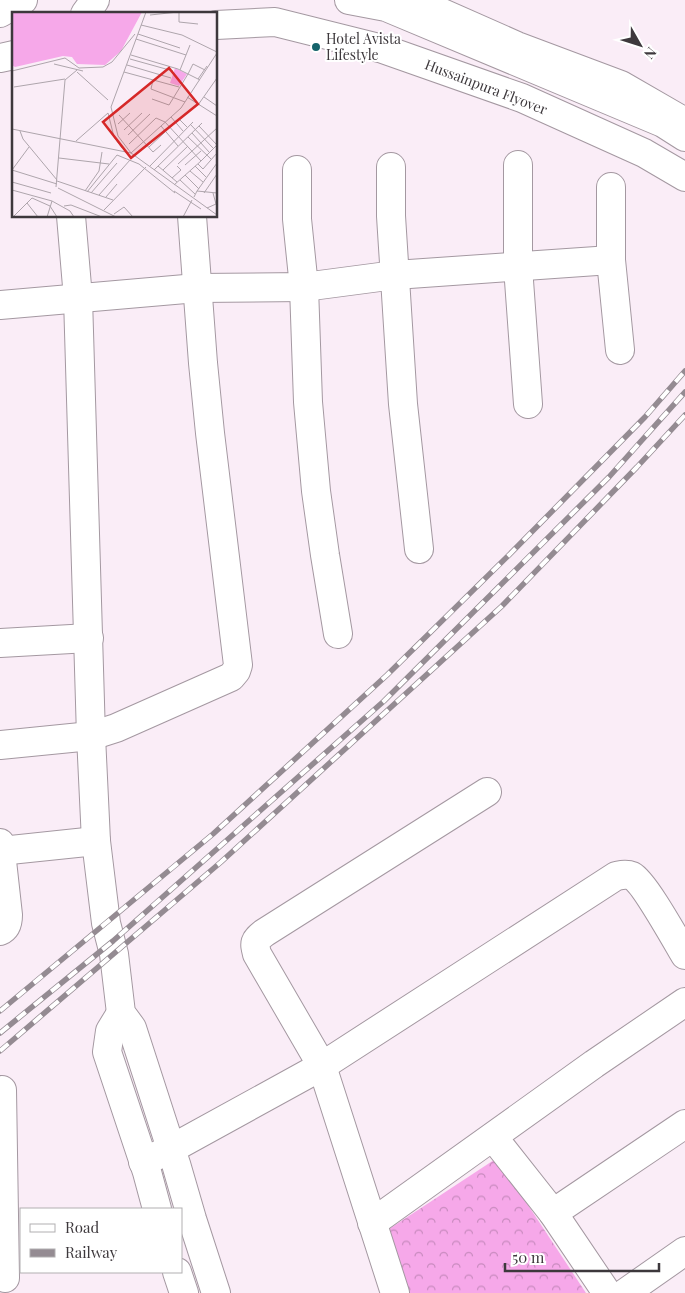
<svg xmlns="http://www.w3.org/2000/svg" width="685" height="1293" font-family="'Playfair Display',serif">
	<style>
		.forest { fill: url(#forest-crowns) }
		.lines { fill: none; stroke-linecap: round; stroke-linejoin: round }
		.minor-casing { stroke: #a498a1; stroke-width: 30 }
		.major-casing { stroke: #a498a1; stroke-width: 30 }
		.highway-casing { stroke: #a498a1; stroke-width: 30 }
		.minor { stroke: #fff; stroke-width: 28 }
		.major { stroke: #fff; stroke-width: 28 }
		.highway { stroke: #fff; stroke-width: 28 }
		.rail-casing { stroke: #948b92; stroke-width: 5.5 }
		.rail { stroke: #fff; stroke-width: 4; stroke-dasharray: 11; stroke-linecap: butt }
		.poi-dot { fill: #15636b; stroke: #fff; stroke-width: 2 }
		.labels { text-anchor: middle; stroke-width: 4; stroke-linejoin: round; paint-order: stroke }
		.poi-label { font-size: 14px; fill: #3d383c; stroke: #fff; text-anchor: start }
		.street-label { font-size: 14px; fill: #3d383c; stroke: #fff }
		.inset-road { fill: none; stroke: #aea5ac; stroke-width: 1 }
		.view { fill: #d62828; fill-opacity: 0.15; stroke: #d62828; stroke-width: 2.5 }
		.inset-edge { fill: none; stroke: #3d383c; stroke-width: 2.5 }
	</style>
	<defs>
		<pattern id="forest-crowns" width="20" height="18" patternUnits="userSpaceOnUse" patternTransform="scale(1.25)"><rect width="20" height="18" fill="#f6a8e9"/><path d="M2 6a3 3 0 1 1 6 0M12 15a3 3 0 1 1 6 0" fill="none" stroke="#c88abe"/></pattern>
	</defs>
	<rect width="100%" height="100%" fill="#faedf7"/>
	<polygon class="forest" points="497,1158 586,1293 406,1293 386,1231"/>
	<g class="lines">
		<g class="minor-casing">
			<g id="minor">
				<polyline points="413,0 517,46 621,85 685,122"/>
				<polyline points="518,165 518,267 528,404"/>
				<polyline points="391,167 391,216 403,404 419,549"/>
				<polyline points="297,170 297,219 304,287 308,402 316,491 325,555 338,634"/>
				<polyline points="611,187 611,260 620,350"/>
				<polyline points="71,216 78,298 91,736 96,841 106,923 114,954 121,1013 132,1028 176,1164 192,1219 216,1293"/>
				<polyline points="0,305 197,288 304,287 395,275 611,260"/>
				<polyline points="0,643 89,638"/>
				<polyline points="0,745 91,736 116,728 231,677 236,671 238,665 210,433 203,363 192,216"/>
				<path d="M0 843 8 915C8 922 7 928 0 931"/>
				<polyline points="0,851 96,841"/>
				<polyline points="121,1013 110,1031 107,1052 147,1172 157,1209"/>
				<polyline points="2,1090 5,1278"/>
				<polyline points="493,1137 553,1213 607,1293"/>
				<path d="M143 1162 171 1149 322 1066 616 876C622 875 627 874 632 876 644 882 676 940 685 955"/>
				<polyline points="553,1213 685,1124"/>
				<polyline points="372,1223 594,1064 685,1002"/>
				<polyline points="177,1272 184,1293"/>
				<path d="M395 1293 322 1066 257 954C254 942 254 941 264 933L487 792"/>
				<polyline points="625,1293 685,1251"/>
			</g>
		</g>
		<g class="major-casing">
			<g id="major">
				<polyline points="349,0 386,7 663,123 685,137"/>
				<polyline points="216,25 275,22 383,49 522,98 644,153 685,177"/>
			</g>
		</g>
		<g class="highway-casing">
			<g id="highway">
				<polyline points="0,13 23,0"/>
				<polyline points="85,14 95,0"/>
				<polyline points="0,58 14,55"/>
			</g>
		</g>
		<use href="#minor" class="minor"/>
		<use href="#major" class="major"/>
		<use href="#highway" class="highway"/>
		<g class="rail-casing">
			<g id="rail">
				<polyline points="0,1011 213,834 387,675 509,555 645,417 685,371"/>
				<polyline points="0,1033 113,941 384,701 609,477 685,392"/>
				<polyline points="0,1051 221,862 502,606 637,467 685,415"/>
			</g>
		</g>
		<use href="#rail" class="rail"/>
	</g>
	<circle class="poi-dot" cx="316" cy="47" r="5"/>
	<g class="labels">
		<g class="poi-label">
			<text x="326" y="44">Hotel Avista<tspan x="326" dy="16">Lifestyle</tspan></text>
		</g>
		<g class="street-label">
			<text transform="translate(486 87) rotate(21)" y="5">Hussainpura Flyover</text>
		</g>
	</g>
	<g transform="translate(12 12)">
		<rect width="205" height="205" fill="#faedf7"/>
		<path d="M0 0H130L109 39 93 53 65 52 60 45 51 44 3 55 0 53ZM163 56 175 62 167 74 158 71Z" fill="#f6a8e9"/>
		<path class="inset-road" d="M167 0V10L186 12M138 3 166 0M129 13 170 23 205 40M126 22 168 36M124 27 174 43M119 43 166 57 188 68M118 47 161 59M42 52 71 59M115 53 159 66M168 58 178 33M0 59 53 46 67 56 91 55 100 50 123 22M65 60 96 88M112 60 167 75M176 62 181 52 193 58M186 67 195 54M141 68 139 77 173 90M2 75 53 67M175 85 205 104M192 85 205 94M140 87 157 93 176 62M186 93 205 66M96 101 102 125 110 136M107 103 141 140 149 133M159 105 171 119M106 112 118 101M178 112 201 136M149 114 166 134M187 114 205 133 189 149M0 117 119 141 205 203M112 118 130 101M8 119 11 127 45 168M180 121 197 140M116 123 138 102M176 125 199 147M64 129 96 101M117 132 144 106 153 110 189 149 162 173M137 135 167 107 175 115M119 141 169 96 205 41M119 141 106 124 99 95 134 0M105 143 127 152 163 181M47 146 97 152M166 152 205 116M186 152 191 157 205 141M173 153 189 139M138 154 181 110M146 154 165 170M183 154 194 165M0 158 45 172M0 158 17 135M142 158 190 111M151 158 176 134M178 159 191 170M173 163 187 177M160 166 169 158 165 154M168 168 183 182M45 169 101 188M0 170 39 181M44 175 53 68 65 58M46 176 104 205M0 178 40 189 35 205M73 179 87 159 90 140M162 179 189 197M185 179 205 151M75 180 105 143M79 181 105 151M192 181 205 162M87 183 118 148M94 185 105 172M182 185 185 179 205 181M40 189 58 199 62 205M15 191 26 205M52 194 59 193 90 205M195 196 204 192 201 181M92 198 134 155M102 202 112 195 121 205M1 205 20 186 38 194 45 205M171 205 180 188"/>
		<path class="view" d="M157 56 186 92 119 146 91 110Z"/>
		<rect width="205" height="205" class="inset-edge"/>
	</g>
	<rect x="20" y="1208" width="162" height="65" fill="#ffffff" stroke="#b1afb1"/>
	<rect x="30" y="1224" width="25" height="8" fill="#ffffff" stroke="#b1afb1"/>
	<text x="65" y="1233" font-size="15" fill="#3d383c">Road</text>
	<rect x="30" y="1249" width="25" height="8" fill="#948b92" stroke="#b1afb1"/>
	<text x="65" y="1258" font-size="15" fill="#3d383c">Railway</text>
	<g transform="translate(640 45) rotate(129)" stroke="#ffffff" stroke-width="4" paint-order="stroke">
	<path d="M0-4L9 19L0 12L-9 19Z" fill="#3d383c"/>
	<text y="-8" font-size="14" font-weight="bold" text-anchor="middle" fill="#3d383c">N</text>
	</g>
	<path d="M505 1263v8h154v-8" fill="none" stroke="#3d383c" stroke-width="2.5"/>
	<text x="512" y="1263" font-size="15" fill="#3d383c" stroke="#ffffff" stroke-width="4" paint-order="stroke">50 m</text>
</svg>
